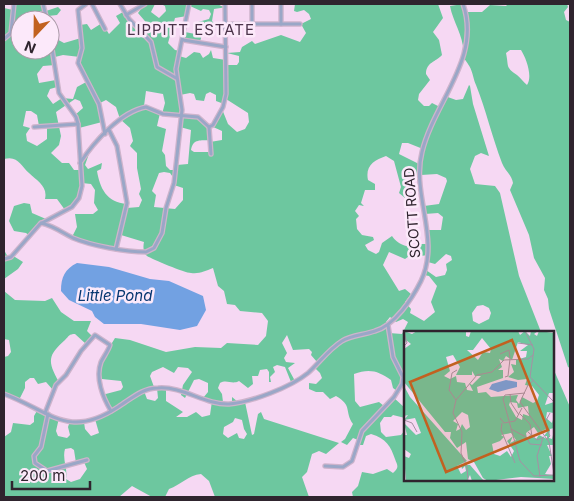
<svg xmlns="http://www.w3.org/2000/svg" width="574" height="501" viewBox="0 0 574 501" font-family="Inter,sans-serif">
	<style>
		.green { fill: #6dc79f; fill-rule: evenodd }
		.water { fill: #72a1e2 }
		.lines { fill: none; stroke-linecap: round; stroke-linejoin: round }
		.minor-casing { stroke: #ceb4cc; stroke-width: 5.5 }
		.minor { stroke: #9aa7c7; stroke-width: 3 }
		.labels { text-anchor: middle; stroke-width: 5; stroke-linejoin: round; paint-order: stroke }
		.street-label { font-size: 14px; fill: #2f242e; stroke: #fce9fa }
		.neighbourhood-label { font-size: 15px; letter-spacing: 1px; fill: #4b344a; stroke: #fce9fa }
		.water-label { font-size: 15px; font-style: italic; fill: #073771; stroke: #fce9fa }
		.inset-road { fill: none; stroke: #a690a4; stroke-width: 1 }
		.view { fill: #c26120; fill-opacity: 0.15; stroke: #c26120; stroke-width: 2.5 }
		.inset-edge { fill: none; stroke: #2f242e; stroke-width: 2.5 }
	</style>
	<rect width="100%" height="100%" fill="#f6d8f3"/>
	<g class="green">
		<path d="M 15,4 L 43,4 L 46,11 L 58,7 L 61,10 L 57,15 L 48,16 L 48,20 L 44,20 L 43,12 L 40,11 L 33,15 L 34,20 L 20,20 L 20,50 L 50,50 L 50,28 L 53,30 L 51,36 L 64,43 L 81,38 L 80,25 L 87,24 L 91,30 L 102,23 L 109,34 L 120,23 L 116,16 L 123,12 L 145,35 L 150,27 L 138,13 L 145,4 L 155,4 L 151,12 L 159,18 L 166,11 L 165,6 L 161,4 L 218,4 L 221,6 L 227,7 L 214,9 L 212,21 L 218,28 L 212,28 L 211,22 L 205,22 L 203,28 L 209,33 L 202,34 L 200,42 L 183,39 L 185,32 L 195,34 L 198,22 L 209,19 L 211,14 L 209,10 L 203,9 L 201,11 L 190,6 L 187,16 L 175,18 L 168,43 L 175,50 L 180,51 L 179,56 L 186,58 L 194,52 L 200,53 L 203,58 L 209,54 L 211,50 L 213,58 L 226,60 L 226,65 L 237,65 L 239,62 L 239,56 L 227,53 L 240,52 L 242,47 L 252,41 L 255,44 L 281,35 L 300,42 L 306,33 L 301,24 L 311,19 L 309,14 L 304,10 L 297,12 L 294,11 L 295,4 L 438,4 L 443,18 L 433,32 L 439,40 L 442,55 C 436,62 426,62 426,74 L 430,80 L 419,94 L 418,100 L 424,106 L 429,106 L 432,103 L 440,107 L 445,96 L 456,100 L 463,99 L 469,85 L 470,86 L 473,104 L 489,156 L 481,153 L 475,156 L 470,169 L 475,184 L 495,186 L 500,193 L 519,276 L 541,332 L 405,332 L 405,386 L 402,384 L 397,391 L 393,388 L 391,380 C 379,371 369,368 354,374 L 355,401 L 360,407 L 379,402 L 384,406 L 393,397 L 405,408 L 405,418 L 393,415 L 391,417 L 384,417 L 380,423 L 381,432 L 386,437 L 401,435 L 405,430 L 405,480 L 553,480 L 553,368 L 570,407 L 570,497 L 353,497 L 352,492 L 358,486 L 362,472 L 373,474 L 387,469 L 393,473 C 400,467 397,465 395,459 C 391,447 386,438 371,434 L 366,436 L 363,445 L 357,445 L 358,440 L 353,438 L 347,445 L 341,442 L 345,439 L 353,424 C 344,411 353,406 336,396 L 330,399 L 323,392 L 316,392 L 309,389 L 309,383 L 316,384 L 322,378 L 320,373 L 314,367 L 317,362 L 311,355 L 312,352 L 309,349 L 293,350 L 287,335 L 282,343 L 287,353 L 284,358 L 286,362 L 295,363 L 288,368 L 295,381 L 291,382 L 285,367 L 277,365 L 273,367 L 275,372 L 270,377 L 271,382 L 269,382 L 269,372 L 267,369 L 260,370 L 258,376 L 252,376 L 253,384 L 248,388 L 239,381 C 232,385 227,379 220,383 L 218,388 L 222,394 L 223,402 L 232,403 L 232,397 L 238,402 L 245,402 L 252,435 L 254,434 L 258,414 L 261,412 L 264,419 L 339,443 L 326,454 L 319,451 L 312,454 L 307,472 L 302,477 L 309,497 L 215,497 L 209,481 L 201,474 C 188,475 181,485 169,489 L 165,497 L 152,497 L 132,486 L 119,497 L 4,497 L 4,437 L 11,432 L 13,423 L 30,425 L 34,422 L 34,416 L 38,409 L 59,418 L 56,431 L 58,436 L 67,438 L 70,435 L 68,427 L 70,421 L 84,422 L 85,429 L 91,436 L 99,433 L 95,419 L 111,410 L 102,395 L 121,390 L 123,387 L 121,381 L 102,379 C 96,364 108,350 115,338 L 130,340 L 166,352 L 195,347 L 221,348 L 227,343 L 258,345 L 266,336 L 268,321 L 262,313 L 240,311 L 235,305 L 227,304 L 224,291 L 218,286 L 213,268 C 205,271 200,274 191,273 C 185,273 152,259 147,256 C 143,253 143,246 144,242 L 121,235 L 114,248 L 72,237 L 77,227 L 75,214 L 93,214 L 98,210 L 94,203 L 95,190 L 91,184 L 82,183 L 76,202 L 65,210 L 57,199 L 45,199 C 48,186 37,181 29,173 C 21,166 18,155 4,159 L 4,8 L 13,10 ZM 63,55 L 80,57 L 79,64 L 88,81 L 77,87 L 73,99 L 62,98 L 53,104 L 47,96 L 50,89 L 57,87 L 56,80 L 39,83 L 37,74 L 43,66 L 55,65 L 55,57 ZM 146,91 L 163,94 L 165,103 L 162,114 L 181,115 L 180,127 L 191,130 L 188,164 L 177,165 L 176,170 L 170,170 L 166,166 L 165,155 L 162,151 L 166,129 L 157,126 L 160,113 L 144,106 ZM 210,92 L 216,95 L 216,101 L 224,104 L 226,99 L 248,113 L 249,122 L 245,129 L 237,132 L 228,124 L 222,109 L 211,126 L 222,131 L 222,140 L 210,142 L 210,152 L 194,152 L 191,150 C 193,138 201,141 210,140 L 207,124 L 201,117 L 181,114 L 180,95 L 190,93 L 194,94 L 196,100 L 204,101 L 206,94 ZM 75,99 L 80,101 L 83,108 L 75,115 L 79,128 L 102,122 L 100,103 L 106,100 L 116,107 L 120,119 L 130,128 L 133,141 L 130,146 L 137,153 L 137,168 L 141,189 L 139,194 L 142,200 L 139,207 L 127,208 L 127,204 C 106,202 100,188 97,171 L 101,169 L 102,163 L 88,169 L 85,165 L 90,151 L 81,164 L 80,170 L 74,170 L 69,163 L 62,163 L 51,153 L 59,145 L 61,136 L 56,112 ZM 26,111 L 31,111 L 37,115 L 39,126 L 47,125 L 47,139 L 37,146 L 27,141 L 26,134 L 30,128 L 23,126 ZM 402,143 L 408,143 L 423,149 L 419,164 L 399,154 ZM 386,156 L 394,161 L 401,187 L 399,193 L 405,198 L 409,182 L 420,179 L 421,175 L 437,174 L 446,178 L 447,181 L 439,204 L 424,206 L 425,214 L 438,213 L 443,217 L 441,230 L 427,230 L 427,244 L 418,244 L 415,247 C 406,247 397,244 392,236 L 382,243 L 379,252 L 376,254 L 368,250 L 365,245 L 374,240 L 373,237 L 362,235 L 357,229 L 356,219 L 359,216 L 355,211 L 359,205 L 364,206 L 361,203 L 365,190 L 375,190 L 375,184 L 368,180 C 365,166 374,160 386,156 ZM 164,172 L 170,173 L 175,180 L 174,185 L 183,188 L 183,200 L 175,209 L 154,207 L 156,195 L 152,191 L 159,173 ZM 389,252 L 405,259 L 415,252 L 421,256 L 428,255 L 428,262 L 435,264 L 446,254 L 451,256 L 452,260 L 446,264 L 447,270 L 445,275 L 436,277 L 426,270 L 424,275 L 429,276 L 437,286 L 431,302 L 435,312 L 424,321 L 410,313 L 411,309 L 405,302 L 411,294 L 405,289 L 399,291 L 383,265 ZM 483,305 L 489,308 L 491,313 L 489,319 L 479,324 L 473,321 L 472,313 L 477,306 ZM 390,317 L 396,322 L 403,319 L 408,322 L 402,334 L 389,333 L 386,322 ZM 178,367 L 188,368 L 192,372 L 183,385 L 181,395 L 185,398 L 194,380 L 199,379 L 208,383 L 208,392 L 203,398 L 212,401 L 210,415 L 202,417 L 196,412 L 187,417 L 176,417 L 183,412 L 166,401 L 166,387 L 157,388 L 158,398 L 155,401 L 147,399 L 144,391 L 154,387 L 150,376 L 152,372 L 163,367 L 174,373 ZM 235,418 L 242,420 L 244,429 L 247,434 L 244,439 L 239,438 L 237,433 L 228,438 L 223,434 L 224,427 L 233,422 ZM 71,448 L 74,450 L 76,463 L 84,462 L 87,469 L 80,479 L 71,482 L 66,479 C 68,469 62,459 65,449 Z"/>
		<path d="M 463,4 L 466,12 L 482,12 L 490,5 L 506,6 L 508,4 L 567,4 L 568,7 L 564,12 L 566,20 L 570,22 L 570,368 L 568,367 L 549,309 L 548,299 L 544,290 L 545,278 L 534,258 L 529,235 L 510,190 L 513,183 C 512,175 505,171 502,163 C 492,137 486,110 476,85 C 471,72 474,71 463,57 C 466,39 453,23 450,6 ZM 510,50 L 521,50 C 526,58 533,76 527,85 C 523,82 521,78 517,75 C 505,67 509,67 506,53 Z"/>
		<polygon points="24,203 30,204 32,213 46,219 30,236 26,233 14,231 9,221 14,206"/>
		<polygon points="4,250 8,257 15,257 23,262 18,269 4,279"/>
		<path d="M 4,291 L 15,300 L 45,301 L 52,298 L 61,312 L 74,321 L 91,321 L 87,331 L 92,336 L 86,344 L 75,334 C 69,334 69,336 65,340 C 48,355 47,361 59,382 L 53,390 L 46,382 L 38,384 L 34,378 L 30,378 L 25,382 L 25,388 L 19,400 L 4,394 L 4,357 L 8,356 L 11,352 L 9,340 L 4,339 Z"/>
	</g>
	<path class="water" d="M 77,263 L 109,267 L 150,279 L 169,281 L 203,296 L 206,310 L 197,326 L 180,330 L 141,324 L 104,324 L 95,317 L 92,311 L 69,300 L 61,291 C 61,277 65,269 77,263 Z"/>
	<g class="lines">
		<defs>
			<g id="minor">
				<polyline points="43,4 47,20"/>
				<polyline points="86,4 78,10 82,48 78,63 99,104 105,134"/>
				<polyline points="92,4 105,29"/>
				<polyline points="120,4 129,19 151,42 157,67 176,78"/>
				<polyline points="126,15 145,4"/>
				<polyline points="225,24 300,24"/>
				<polyline points="252,24 252,4"/>
				<polyline points="281,24 281,4"/>
				<polyline points="4,39 11,33 14,4"/>
				<polyline points="183,40 226,47"/>
				<polyline points="34,127 78,124"/>
				<polyline points="209,127 213,125 223,107 226,94 225,4"/>
				<polyline points="109,130 117,146 127,203 116,249"/>
				<path d="M 80,163 C 94,142 120,112 146,107 L 163,114 L 198,117 L 209,127 L 211,154"/>
				<path d="M 41,223 C 54,226 61,232 73,238 C 92,246 126,252 146,252 L 154,248 L 162,233 L 166,208 L 174,183 L 182,110 L 176,69 L 189,4"/>
				<polyline points="4,259 11,257 40,224 72,207 79,198 82,186 78,124 76,117 59,93 50,36"/>
				<path d="M 4,394 C 50,411 68,440 118,407 C 131,399 142,388 158,388 C 183,386 205,405 229,404 C 252,402 291,387 308,373 C 319,363 329,349 342,341 C 351,335 364,335 375,331 C 394,326 412,299 421,281 C 441,239 411,194 422,152 C 434,102 482,58 463,4"/>
				<path d="M 45,413 L 56,385 L 66,375 L 81,351 L 95,335 L 110,345 C 108,351 104,356 101,362 C 95,378 103,398 111,411"/>
				<polyline points="48,414 41,447 34,456 35,463 47,471 87,460"/>
				<polyline points="325,466 343,467 352,461 362,431 394,397 402,384 403,377 393,357 388,325"/>
			</g>
		</defs>
		<use href="#minor" class="minor-casing"/>
		<use href="#minor" class="minor"/>
	</g>
	<g class="labels">
		<g class="street-label">
			<text transform="translate(412 213) rotate(-94)" y="5">SCOTT ROAD</text>
		</g>
		<g class="neighbourhood-label">
			<text x="191" y="35">LIPPITT ESTATE</text>
		</g>
		<g class="water-label">
			<text x="115" y="301">Little Pond</text>
		</g>
	</g>
	<g transform="translate(404 331)">
		<rect width="150" height="150" fill="#f6d8f3"/>
		<path d="M 0,0 L 8,3 L 13,0 L 62,0 L 62,5 L 65,6 L 67,0 L 114,0 L 116,4 L 121,0 L 126,5 L 127,0 L 134,0 L 130,3 L 133,5 L 135,0 L 150,2 L 150,62 L 145,62 L 141,74 L 150,71 L 150,82 L 143,81 L 142,87 L 148,92 L 150,85 L 150,97 L 146,98 L 145,107 L 148,108 L 150,100 L 150,114 L 143,114 L 148,125 L 145,125 L 147,133 L 141,143 L 149,144 L 150,140 L 150,148 L 117,146 L 84,150 L 79,147 L 70,131 L 64,128 L 62,111 L 53,117 L 46,107 L 47,101 L 41,101 L 0,51 L 0,18 L 7,13 L 2,9 L 0,15 ZM 78,7 L 87,18 L 86,22 L 79,21 L 74,29 L 63,19 L 69,19 ZM 114,11 L 124,14 L 116,20 L 123,20 L 122,26 L 112,29 L 112,34 L 107,33 L 110,41 L 104,46 L 114,49 L 123,48 L 121,54 L 128,55 L 135,64 L 133,70 L 129,72 L 118,66 L 115,73 L 112,69 L 114,64 L 87,66 L 82,61 L 74,62 L 73,56 L 99,47 L 99,39 L 94,39 L 98,36 L 95,28 L 99,30 L 102,25 L 108,29 ZM 49,24 L 56,36 L 52,44 L 68,44 L 68,40 L 71,45 L 77,45 L 68,54 L 65,52 L 69,60 L 63,59 L 61,52 L 53,51 L 52,45 L 46,48 L 40,45 L 46,40 L 42,26 ZM 106,71 L 113,72 L 114,77 L 124,75 L 125,85 L 119,83 L 118,89 L 112,86 L 105,74 ZM 58,81 L 64,84 L 66,96 L 62,99 L 58,93 L 56,98 L 52,100 L 54,93 L 49,90 ZM 130,96 L 134,102 L 142,98 L 143,101 L 140,105 L 143,105 L 143,108 L 135,104 L 132,108 L 126,104 L 123,108 L 122,102 ZM 107,102 L 112,109 L 106,112 L 109,105 L 103,110 L 110,120 L 107,126 L 103,120 L 96,125 L 90,123 L 88,113 L 96,110 L 100,106 L 97,104 ZM 0,55 L 6,66 L 63,130 L 53,135 L 57,143 L 62,140 L 61,135 L 58,138 L 57,134 L 66,134 L 80,150 L 68,150 L 66,144 L 63,150 L 2,150 L 0,125 L 5,127 L 7,123 L 0,118 L 0,104 L 3,104 L 0,92 L 12,104 L 17,102 L 11,87 L 0,89 L 4,84 L 0,85 Z" fill="#6dc79f" fill-rule="evenodd"/>
		<path d="M 102,49 L 113,51 L 113,56 L 94,61 L 85,58 L 88,53 Z" fill="#72a1e2"/>
		<path class="inset-road" d="M 121,0 L 130,18 L 126,46 L 150,71M 0,1 L 3,12 L 0,15M 114,12 L 129,14M 96,23 L 105,19 L 106,28M 101,46 L 104,45 L 106,28M 130,49 L 124,54 L 116,71 L 145,111 L 150,143M 121,62 L 101,64 L 99,68 L 116,130 L 130,145 L 150,144M 106,63 L 107,72 L 115,84M 52,69 L 45,59 L 48,42 L 53,39M 116,83 L 126,93 L 128,105M 96,87 L 100,92 L 111,90 L 118,77M 0,89 L 8,92 L 13,101M 98,92 L 97,99 L 111,132M 107,98 L 122,106 L 126,113 L 138,114M 124,101 L 133,109 L 140,106M 143,108 L 146,105 L 140,93 L 146,82M 136,146 L 133,125 L 139,107M 64,150 L 63,136 L 57,122 L 58,101 L 49,82 L 52,69 L 73,44 L 88,41 L 100,29 L 124,28 L 129,24M 98,150 L 149,150"/>
		<path class="view" d="M 108,9 L 144,99 L 42,141 L 6,51 Z"/>
		<rect width="150" height="150" class="inset-edge"/>
	</g>
	<rect width="574" height="501" fill="none" stroke="#2f242e" stroke-width="10"/>
	<g transform="translate(35 35) rotate(202)"><circle r="24" fill="#fce9fa" stroke="#aa9aa8"/>
	<path d="M0-4L9 19L0 12L-9 19Z" fill="#c26120"/>
	<text y="-8" font-size="14" font-weight="bold" text-anchor="middle" fill="#2f242e">N</text>
	</g>
	<path d="M12 481v8h78v-8" fill="none" stroke="#2f242e" stroke-width="2.5"/>
	<text x="20" y="481" font-size="15" fill="#2f242e" stroke="#fce9fa" stroke-width="4" paint-order="stroke">200 m</text>
</svg>
